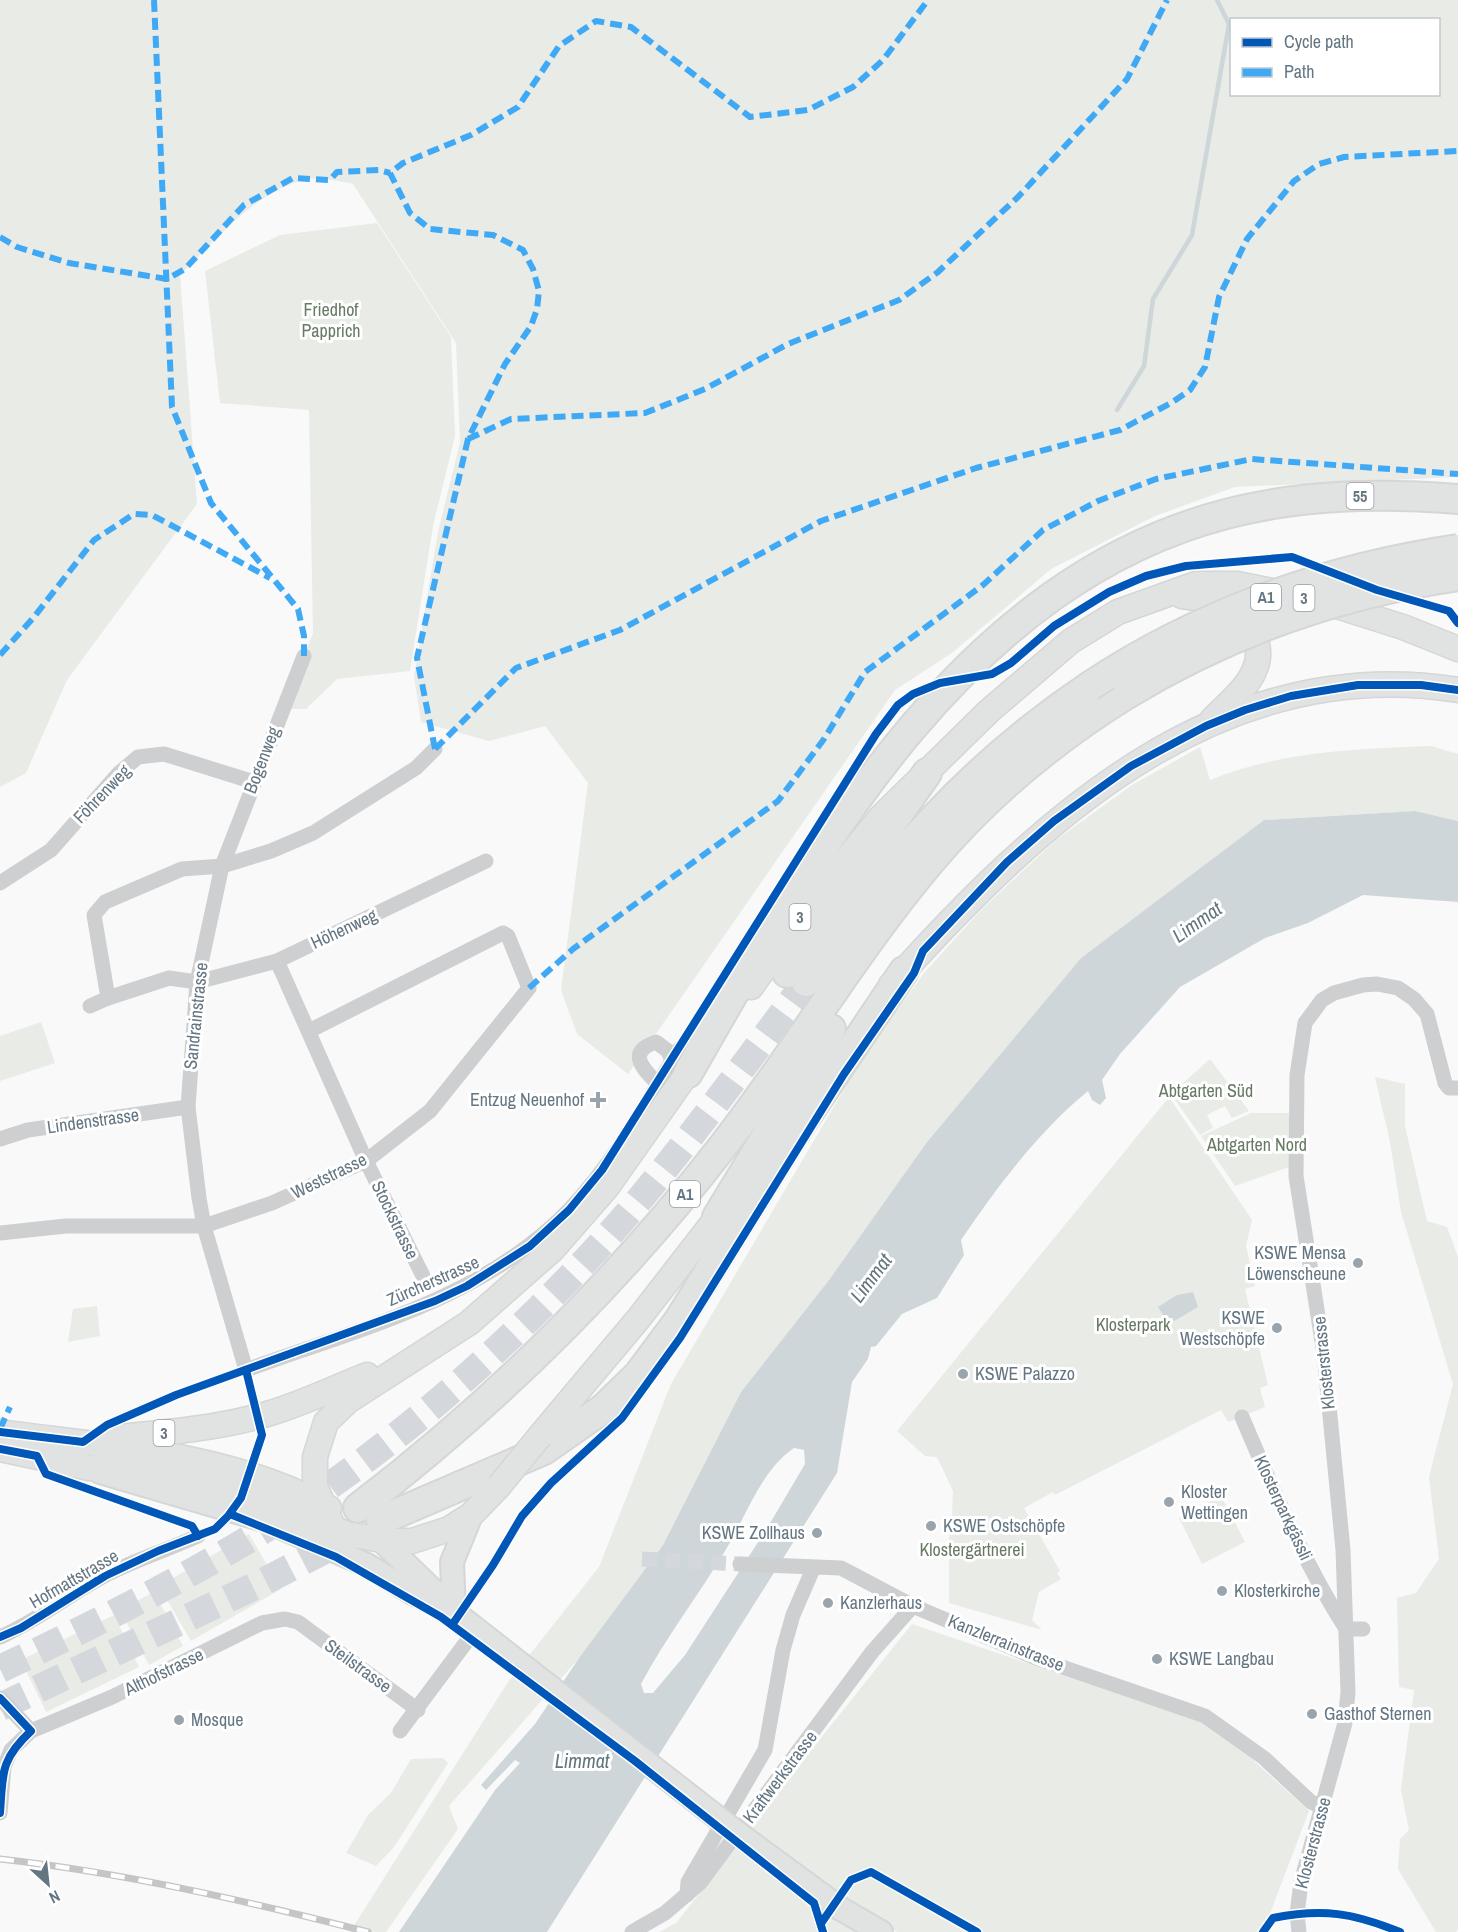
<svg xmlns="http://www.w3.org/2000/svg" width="1458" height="1932" viewBox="0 0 1458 1932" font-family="'Archivo Narrow',sans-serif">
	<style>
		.green { fill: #e8ebe6; fill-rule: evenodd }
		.water { fill: #ced6d9; fill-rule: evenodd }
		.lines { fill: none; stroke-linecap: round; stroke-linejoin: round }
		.stream { stroke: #ced6d9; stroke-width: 4.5 }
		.street-tunnel { stroke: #d4d8dc; stroke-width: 15; stroke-dasharray: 15 8; stroke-linecap: butt }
		.highway-tunnel { stroke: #d4d8dc; stroke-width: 28; stroke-dasharray: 28 14; stroke-linecap: butt }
		.secondary-casing { stroke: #d5d6d7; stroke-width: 26 }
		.primary-casing { stroke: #d5d6d7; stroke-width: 27 }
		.highway-casing { stroke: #d5d6d6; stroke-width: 32 }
		.street { stroke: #cecfd0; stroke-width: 15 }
		.secondary { stroke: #e1e2e2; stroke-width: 22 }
		.primary { stroke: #e1e2e2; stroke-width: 24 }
		.highway { stroke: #e1e2e2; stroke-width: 28 }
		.rail-casing { stroke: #c3c5c6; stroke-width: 7 }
		.rail { stroke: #fff; stroke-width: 4.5; stroke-dasharray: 14; stroke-linecap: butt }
		.secondary-bridge-casing { stroke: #d5d6d7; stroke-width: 26; stroke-linecap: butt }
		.primary-bridge-casing { stroke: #d5d6d7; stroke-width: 27; stroke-linecap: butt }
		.highway-bridge-casing { stroke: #d5d6d6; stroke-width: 32; stroke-linecap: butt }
		.secondary-bridge { stroke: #e1e2e2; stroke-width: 22 }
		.primary-bridge { stroke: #e1e2e2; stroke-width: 24 }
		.highway-bridge { stroke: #e1e2e2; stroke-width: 28 }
		.quiet { stroke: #3fa9f5; stroke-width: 6; stroke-dasharray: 12 6; stroke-linecap: butt }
		.cycleway-casing { stroke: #fff; stroke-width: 11 }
		.cycleway { stroke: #0057b8; stroke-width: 8 }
		.poi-dot { fill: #99a4ac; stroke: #fff; stroke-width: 2 }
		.labels { text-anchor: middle; stroke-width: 6; stroke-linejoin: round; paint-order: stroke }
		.shield { fill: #fff; stroke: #939fa8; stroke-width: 1.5 }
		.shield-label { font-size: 16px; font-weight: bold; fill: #657683 }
		.park-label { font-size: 18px; fill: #687a64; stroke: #fff }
		.street-label { font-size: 18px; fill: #657683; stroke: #fff }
		.poi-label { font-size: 18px; fill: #657683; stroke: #fff; text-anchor: start }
		.water-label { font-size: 20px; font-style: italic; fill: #60757c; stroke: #fff }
	</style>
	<rect width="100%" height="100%" fill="#f9f9f9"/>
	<g class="green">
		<path d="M 0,0 L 1458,0 L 1458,477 L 1235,487 L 1155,516 L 1051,569 L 952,653 L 895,690 L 628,1074 L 577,1034 L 561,990 L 588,783 L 545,726 L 489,741 L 421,722 L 414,676 L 438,532 L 460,442 L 456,343 L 353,184 C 338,181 318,176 303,180 C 251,195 217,239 180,275 L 197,504 L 67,680 L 26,773 L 0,787 ZM 1232,20 L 1438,20 L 1438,94 L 1232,94 Z"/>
		<polygon points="377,223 451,337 455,436 433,526 410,671 337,679 306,709 285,709 313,633 309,410 220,403 205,271 280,235"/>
		<path d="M 1431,746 L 1458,754 L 1458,821 L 1415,811 L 1264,820 L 1081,958 L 927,1142 L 829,1280 L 741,1392 L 663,1545 L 579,1658 L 449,1806 L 458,1829 L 386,1932 L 350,1932 L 508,1682 L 599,1567 L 671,1384 L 866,1052 L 925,972 L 981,910 L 1056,840 L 1132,785 L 1200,747 L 1210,780 C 1282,751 1354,749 1431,746 Z"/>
		<polygon points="41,1022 55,1063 0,1081 0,1036"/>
		<polygon points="1210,1059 1249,1111 1232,1118 1225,1106 1207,1115 1213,1128 1200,1135 1171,1094"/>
		<polygon points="1375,1077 1405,1084 1405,1126 1427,1221 1447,1227 1458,1257 1458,1929 1456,1932 1436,1932 1398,1869 1400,1839 1409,1830 1401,1790 1414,1690 1399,1687 1397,1598 1416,1593 1439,1559 1429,1477 1453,1384 1401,1212 1390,1142"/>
		<polygon points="1169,1097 1252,1220 1246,1246 1255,1286 1245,1289 1268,1385 1260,1388 1265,1407 1228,1422 1221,1410 1055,1495 1053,1492 1024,1508 1060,1571 1057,1573 1061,1579 1039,1592 1032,1620 1042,1630 949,1603 949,1522 952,1519 953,1491 937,1457 925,1456 897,1431"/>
		<polygon points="1251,1113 1289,1113 1289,1167 1235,1186 1201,1136"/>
		<polygon points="97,1306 100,1336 68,1342 73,1309"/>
		<polygon points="1221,1496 1245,1542 1202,1564 1179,1518"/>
		<polygon points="249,1534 281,1589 191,1641 159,1586"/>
		<polygon points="154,1592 183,1646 149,1665 120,1610"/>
		<polygon points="114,1615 139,1667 46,1712 21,1660"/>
		<polygon points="912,1624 1218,1728 1309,1811 1263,1932 897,1932 829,1897 748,1829"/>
		<polygon points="443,1758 448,1763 394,1847 376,1866 346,1853 368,1815 391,1793 411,1759"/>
		<polygon points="738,1845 820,1909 859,1932 659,1932 676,1923"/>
	</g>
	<g class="water">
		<path d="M 1415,811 L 1458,821 L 1458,902 L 1363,895 L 1308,923 L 1265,938 L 1180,987 L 1120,1054 L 1102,1080 L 1106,1098 L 1100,1105 L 1092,1100 L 1088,1091 C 1037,1133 998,1186 961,1240 L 964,1255 L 937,1298 L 902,1314 L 876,1346 L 871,1347 L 868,1359 L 852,1382 L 837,1473 L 547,1932 L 399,1932 L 495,1790 L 520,1763 L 515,1760 L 486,1790 L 481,1785 L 535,1724 L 579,1658 L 663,1545 L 741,1392 L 829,1280 L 927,1142 L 1081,958 L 1264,820 ZM 794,1448 L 804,1450 L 805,1464 L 766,1530 L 685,1655 L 653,1693 L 644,1693 L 641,1684 C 666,1637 698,1596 725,1551 C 746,1517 761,1470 794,1448 Z"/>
		<polygon points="1193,1292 1198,1307 1169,1324 1158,1307 1177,1295"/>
	</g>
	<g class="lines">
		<polyline class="stream" points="1117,410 1144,366 1153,299 1192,235 1229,24 1217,0"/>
		<polyline class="street-tunnel" points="642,1559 740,1564"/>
		<g class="highway-tunnel">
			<path d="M 0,1669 C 83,1630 165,1589 244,1542 C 370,1466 489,1365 589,1257 C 668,1172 736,1075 806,982"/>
			<polyline points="0,1707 259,1584 350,1537"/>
		</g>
		<defs>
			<g id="secondary">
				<polyline points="100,1472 264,1520 367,1565 414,1594 454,1612"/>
				<polyline points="382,1541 447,1604"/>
				<polyline points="454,1612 452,1562 471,1515"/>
				<polyline points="841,1909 881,1932"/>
			</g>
			<g id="primary">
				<path d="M 1182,596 C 1212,600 1247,605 1256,640 C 1259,650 1259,661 1254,671 C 1246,690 1226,705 1212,720"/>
				<polyline points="1324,602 1403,627 1458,649"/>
				<path d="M 891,985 C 1038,821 1219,651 1458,690"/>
				<polyline points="751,987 815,898 880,818 989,711 1071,641 1118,612 1196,584 1237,584 1287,594"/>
				<path d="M 0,1432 C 109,1447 230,1453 329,1508"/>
				<polyline points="540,1436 639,1318 729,1202"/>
				<path d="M 111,1438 C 164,1432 216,1429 267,1414 C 302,1404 334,1388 367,1375"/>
				<polyline points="0,1449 89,1468 133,1470 195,1480 252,1495 347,1534 388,1541 412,1541 449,1529 471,1515 499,1486"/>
				<polyline points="334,1529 315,1486 315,1457 326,1422 348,1401 469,1323 552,1250 607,1187 698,1058"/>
			</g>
			<g id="highway">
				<polyline points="787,973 927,773"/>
				<path d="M 806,982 C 888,861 968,768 1090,686"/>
				<path d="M 688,1073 C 814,852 961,583 1226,514 C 1302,494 1380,493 1458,499"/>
				<polyline points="717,1217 831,1029"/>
				<path d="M 358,1508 C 496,1402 617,1283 723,1146 C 795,1054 854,952 930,862 C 986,795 1053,740 1127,694"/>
				<polyline points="381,1520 544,1450 604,1408 638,1375 679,1320 793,1136 904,971"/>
			</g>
		</defs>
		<use href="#secondary" class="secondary-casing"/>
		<use href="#primary" class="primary-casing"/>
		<use href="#highway" class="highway-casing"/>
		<g class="street">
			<path d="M 304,656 L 222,866 L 197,982 L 188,1107 L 199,1198 L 204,1226 L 246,1370 C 358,1329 483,1299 569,1210 C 614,1163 646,1104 679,1049"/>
			<polyline points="435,749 416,768 313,833 271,851 222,866 182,869 105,902 94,915 108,998 169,978 197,982 277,961 486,861"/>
			<polyline points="0,883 51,850 119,773 138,757 164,754 254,782"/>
			<polyline points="277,961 366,1161 423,1276"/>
			<polyline points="90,1006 108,998"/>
			<path d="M 658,1084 C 643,1069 626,1052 656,1042 L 668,1051 L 672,1061"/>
			<polyline points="0,1139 28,1130 188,1107"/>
			<polyline points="0,1233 66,1226 204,1226 272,1203 366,1161 430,1111 529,988 508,936 503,933 309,1031"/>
			<path d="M 1242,1417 C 1273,1489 1303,1562 1346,1629 L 1363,1629"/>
			<polyline points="740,1564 841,1568 913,1606 1036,1658 1205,1716 1264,1758 1311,1802 1323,1807"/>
			<path d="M 0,1637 C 37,1621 68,1595 104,1576 C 135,1560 167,1550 198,1536"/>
			<polyline points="0,1698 31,1731"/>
			<polyline points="400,1731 479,1625"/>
			<polyline points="0,1813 4,1767 11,1750 31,1731 112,1697 262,1623 285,1619 298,1622 418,1710"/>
			<polyline points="687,1895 688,1882 765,1750 783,1650 793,1615 813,1569"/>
			<polyline points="632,1932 665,1913 700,1883 872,1652 913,1606"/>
			<polyline points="1299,1932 1297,1914 1301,1882 1345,1723 1348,1692 1343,1550 1324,1354 1296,1176 1297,1075 1305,1023 1322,1000 1334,993 1363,985 1377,984 1398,988 1414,999 1427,1014 1445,1083 1449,1088 1458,1088"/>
		</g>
		<use href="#secondary" class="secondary"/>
		<use href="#primary" class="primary"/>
		<use href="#highway" class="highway"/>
		<defs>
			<path id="rail" d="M 0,1859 C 125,1873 247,1901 368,1932"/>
		</defs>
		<use href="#rail" class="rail-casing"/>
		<use href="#rail" class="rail"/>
		<defs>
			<polyline id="secondary-bridge" points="454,1612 732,1829 841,1909"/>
			<polyline id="primary-bridge" points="499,1486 540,1436"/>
			<g id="highway-bridge">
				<path d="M 1090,686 C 1200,613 1328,568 1458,549"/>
				<path d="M 1127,694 C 1228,633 1341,593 1458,576"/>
			</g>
		</defs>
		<use href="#secondary-bridge" class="secondary-bridge-casing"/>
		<use href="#primary-bridge" class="primary-bridge-casing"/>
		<use href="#highway-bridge" class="highway-bridge-casing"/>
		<use href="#secondary-bridge" class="secondary-bridge"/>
		<use href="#primary-bridge" class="primary-bridge"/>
		<use href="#highway-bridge" class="highway-bridge"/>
		<g class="quiet">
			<polyline points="154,0 172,407 211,503 298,609 304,636 304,656"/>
			<polyline points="0,237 17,247 69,263 167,279 185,269 244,205 293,178 330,180 337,172 379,170 390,173"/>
			<polyline points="468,439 511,419 645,413 705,389 788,344 899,300 938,272 1018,197 1127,79 1167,0"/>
			<polyline points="0,655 34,617 94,540 134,514 152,515 270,578"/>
			<polyline points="435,749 417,658 468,439 505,364 531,326 537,309 539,291 533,269 523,250 493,235 430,229 410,213 390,173 403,163 471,135 518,107 559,46 596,21 631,27 750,117 808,110 853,87 883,60 928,0"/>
			<polyline points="435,749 516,668 620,630 821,521 976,468 1120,430 1171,403 1190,390 1205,367 1219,297 1247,239 1294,181 1319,164 1344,157 1458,151"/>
			<polyline points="529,988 573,949 778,801 824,739 865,672 983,585 1043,530 1098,501 1156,479 1252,459 1458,474"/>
			<polyline points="0,1429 10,1407"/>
		</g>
		<defs>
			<g id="cycleway">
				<polyline points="0,1432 83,1442 107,1425 176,1395 435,1301 467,1286 530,1246 569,1210 602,1170 876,734 898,705 913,694 940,683 992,674 1011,663 1054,626 1109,592 1146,576 1186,566 1292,557 1377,590 1449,611 1458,623"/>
				<polyline points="0,1449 37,1456 46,1474 192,1526 198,1536"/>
				<polyline points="230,1514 336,1557 441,1617 635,1761 814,1903 823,1932"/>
				<polyline points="452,1625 493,1565 522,1516 551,1483 622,1418 680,1338 844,1074 914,973 923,951 1007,862 1054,821 1131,766 1206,726 1245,710 1291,696 1358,685 1421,685 1458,690"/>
				<polyline points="0,1637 21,1628 105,1576 158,1551 215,1529 228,1516 241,1498 262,1435 246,1370"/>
				<path d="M 0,1698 L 31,1731 C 0,1760 3,1773 0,1813"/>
				<polyline points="822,1922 851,1880 871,1872 977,1932"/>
				<path d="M 1263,1932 L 1273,1918 C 1323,1908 1353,1913 1400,1932"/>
			</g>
		</defs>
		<use href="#cycleway" class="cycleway-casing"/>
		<use href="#cycleway" class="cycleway"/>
	</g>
	<g class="poi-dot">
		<path d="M595 1091h6v6h6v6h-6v6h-6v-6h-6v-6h6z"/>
		<circle cx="1358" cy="1263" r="6"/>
		<circle cx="1277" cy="1328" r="6"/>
		<circle cx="963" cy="1374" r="6"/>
		<circle cx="1169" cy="1502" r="6"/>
		<circle cx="931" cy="1526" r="6"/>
		<circle cx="817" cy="1533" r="6"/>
		<circle cx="1222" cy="1591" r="6"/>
		<circle cx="828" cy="1603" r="6"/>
		<circle cx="1157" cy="1659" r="6"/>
		<circle cx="1312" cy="1714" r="6"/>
		<circle cx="179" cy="1720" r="6"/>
	</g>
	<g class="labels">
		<g class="shield">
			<rect x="1346.5" y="483" width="27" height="26" rx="4.5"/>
			<rect x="1251" y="584" width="30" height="26" rx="4.5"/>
			<rect x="1293.5" y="585" width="21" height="26" rx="4.5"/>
			<rect x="789.5" y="904" width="21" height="26" rx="4.5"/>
			<rect x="670" y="1181" width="30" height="26" rx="4.5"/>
			<rect x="153.5" y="1420" width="21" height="26" rx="4.5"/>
		</g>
		<g class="shield-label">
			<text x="1360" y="502">55</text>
			<text x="1266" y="603">A1</text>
			<text x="1304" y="604">3</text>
			<text x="800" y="923">3</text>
			<text x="685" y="1200">A1</text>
			<text x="164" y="1439">3</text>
		</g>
		<g class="park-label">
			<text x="331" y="316">Friedhof<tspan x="331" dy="21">Papprich</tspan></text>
			<text x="1206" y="1097">Abtgarten Süd</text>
			<text x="1257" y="1151">Abtgarten Nord</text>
			<text x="1133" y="1331">Klosterpark</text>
			<text x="972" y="1556">Klostergärtnerei</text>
		</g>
		<g class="street-label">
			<text transform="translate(262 760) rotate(-69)" y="6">Bogenweg</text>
			<text transform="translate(102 794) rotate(-46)" y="6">Föhrenweg</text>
			<text transform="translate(344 929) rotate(-25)" y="6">Höhenweg</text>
			<text transform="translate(196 1016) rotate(-84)" y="6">Sandrainstrasse</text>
			<text transform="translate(93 1121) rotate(-8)" y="6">Lindenstrasse</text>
			<text transform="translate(329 1176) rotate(-26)" y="6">Weststrasse</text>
			<text transform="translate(395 1220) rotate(64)" y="6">Stockstrasse</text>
			<text transform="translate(433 1281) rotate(-24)" y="6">Zürcherstrasse</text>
			<text transform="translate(1324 1363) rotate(-96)" y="6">Klosterstrasse</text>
			<text transform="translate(1283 1508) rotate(65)" y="6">Klosterparkgässli</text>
			<text transform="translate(74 1579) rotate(-30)" y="6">Hofmattstrasse</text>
			<text transform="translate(1006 1643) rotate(22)" y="6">Kanzlerrainstrasse</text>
			<text transform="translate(358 1666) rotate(36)" y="6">Steilstrasse</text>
			<text transform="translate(164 1672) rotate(-26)" y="6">Althofstrasse</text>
			<text transform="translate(780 1777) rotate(-53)" y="6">Kraftwerkstrasse</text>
			<text transform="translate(1313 1843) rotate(-75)" y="6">Klosterstrasse</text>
		</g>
		<g class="poi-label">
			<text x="584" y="1106" text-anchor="end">Entzug Neuenhof</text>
			<text x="1346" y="1259" text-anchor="end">KSWE Mensa<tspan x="1346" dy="21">Löwenscheune</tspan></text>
			<text x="1265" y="1324" text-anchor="end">KSWE<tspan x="1265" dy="21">Westschöpfe</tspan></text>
			<text x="975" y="1380">KSWE Palazzo</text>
			<text x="1181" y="1498">Kloster<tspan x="1181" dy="21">Wettingen</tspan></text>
			<text x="943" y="1532">KSWE Ostschöpfe</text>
			<text x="805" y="1539" text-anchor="end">KSWE Zollhaus</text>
			<text x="1234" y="1597">Klosterkirche</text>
			<text x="840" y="1609">Kanzlerhaus</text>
			<text x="1169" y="1665">KSWE Langbau</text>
			<text x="1324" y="1720">Gasthof Sternen</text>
			<text x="191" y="1726">Mosque</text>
		</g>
		<g class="water-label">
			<text transform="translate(1197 922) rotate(-35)" y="7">Limmat</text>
			<text transform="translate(871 1278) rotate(-53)" y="7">Limmat</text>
			<text x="582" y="1768">Limmat</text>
		</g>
	</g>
	<rect x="1230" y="18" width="210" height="78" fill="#ffffff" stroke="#c1c8cd" stroke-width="1.5"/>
	<rect x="1242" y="38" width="30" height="9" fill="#0057b8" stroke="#c1c8cd" stroke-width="1.5"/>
	<text x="1284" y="48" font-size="18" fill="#657683">Cycle path</text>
	<rect x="1242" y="68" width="30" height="9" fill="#3fa9f5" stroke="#c1c8cd" stroke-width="1.5"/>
	<text x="1284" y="78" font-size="18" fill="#657683">Path</text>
	<g transform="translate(48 1884) rotate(153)" stroke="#ffffff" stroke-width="4.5" paint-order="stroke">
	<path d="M0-4.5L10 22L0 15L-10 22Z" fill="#657683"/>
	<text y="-9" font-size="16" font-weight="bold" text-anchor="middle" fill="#657683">N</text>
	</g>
</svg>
